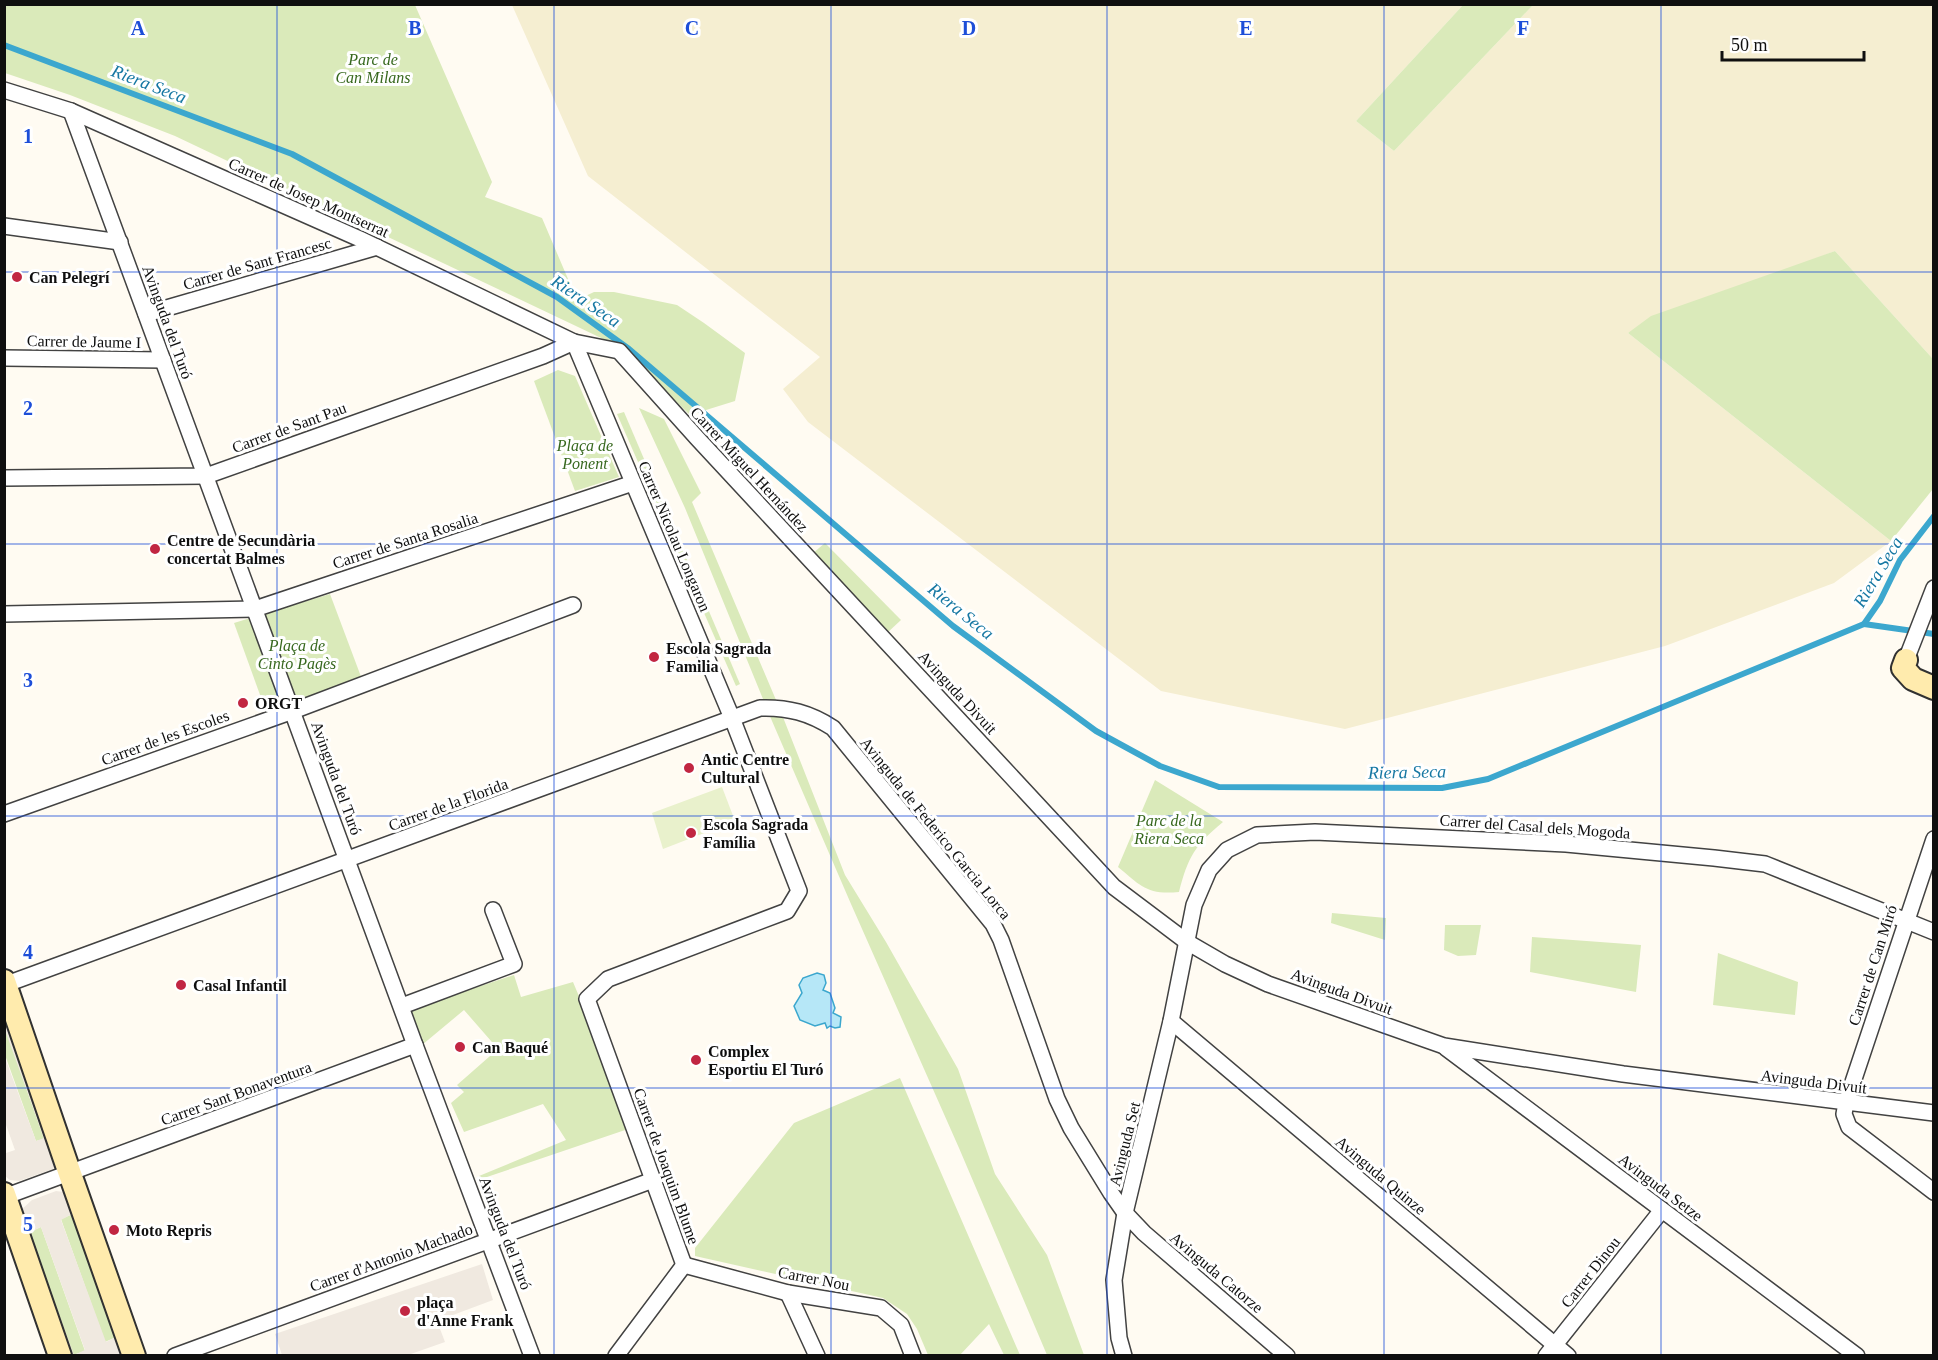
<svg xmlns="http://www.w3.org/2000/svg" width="1938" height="1360" viewBox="0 0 1938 1360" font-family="'Times New Roman',serif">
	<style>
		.farmland { fill: #f5eed1 }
		.green { fill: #daeaba }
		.pitch { fill: #e9f1cc }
		.plaza { fill: #f0e9e0; fill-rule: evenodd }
		.water { fill: #b6e7f7; stroke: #3ca7ce; stroke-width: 1.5 }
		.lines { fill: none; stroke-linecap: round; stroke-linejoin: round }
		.stream { stroke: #3ca7ce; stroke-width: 6 }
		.minor-casing { stroke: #424242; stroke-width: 18 }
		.secondary-casing { stroke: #313131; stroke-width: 26 }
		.minor { stroke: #fff; stroke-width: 15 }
		.secondary { stroke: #ffebad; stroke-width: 22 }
		.grid { fill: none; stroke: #1d4ed8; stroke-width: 1.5; stroke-opacity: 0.55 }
		.poi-dot { fill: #c12642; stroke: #fff; stroke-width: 2 }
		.labels { text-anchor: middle; stroke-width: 6; stroke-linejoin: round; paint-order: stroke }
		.park-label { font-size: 16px; font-style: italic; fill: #37681e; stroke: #fff }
		.street-label { font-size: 16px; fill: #0f0f0f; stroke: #fff }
		.poi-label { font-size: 16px; font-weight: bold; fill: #0f0f0f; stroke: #fff; text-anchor: start }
		.water-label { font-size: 18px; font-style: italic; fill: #1778a3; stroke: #fff }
		.grid-label { font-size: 20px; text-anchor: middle; font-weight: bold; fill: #1d4ed8; stroke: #fff; stroke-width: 6; stroke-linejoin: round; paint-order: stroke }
	</style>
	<rect width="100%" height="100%" fill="#fffbf2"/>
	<polygon class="farmland" points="512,5 1463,5 1356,121 1394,151 1533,5 1933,5 1933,359 1835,251 1628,333 1891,541 1834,583 1665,646 1345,729 1161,691 808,422 783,389 820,357 588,176"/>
	<g class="green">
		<polygon points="5,5 415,5 492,182 485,197 542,218 577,300 594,292 614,292 677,305 704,323 745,353 735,401 690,415 618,346 175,136 70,95 5,73"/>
		<polygon points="1463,5 1533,5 1394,151 1356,121"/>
		<polygon points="1835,251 1933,359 1933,489 1891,541 1628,333 1651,316"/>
		<polygon points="558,370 575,376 619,477 575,491 534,381"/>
		<polygon points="639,408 664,419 701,493 692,502 779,707 845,875 886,942 958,1069 995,1174 1047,1255 1084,1355 1047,1355 959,1148 851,904 772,721 685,508"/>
		<polygon points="624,412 740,684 736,686 617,414"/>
		<polygon points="825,543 901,620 887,633 812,554"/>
		<polygon points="330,594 363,682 268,717 234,623"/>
		<path d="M 1155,780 L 1223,822 C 1195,845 1188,857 1179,892 C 1147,895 1141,886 1118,867 Z"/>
		<polygon points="1332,913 1386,918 1385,940 1331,923"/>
		<polygon points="1445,925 1481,925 1476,955 1458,956 1444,950"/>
		<polygon points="1532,937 1641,945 1636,992 1530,972"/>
		<polygon points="1718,953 1798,982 1795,1015 1713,1005"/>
		<polygon points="514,975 521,997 573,982 634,1127 481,1179 479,1176 566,1140 543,1104 464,1132 451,1103 464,1092 457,1085 498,1049 464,1010 422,1045 411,1009"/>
		<polygon points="4,1030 6,1030 44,1139 36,1141 5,1055"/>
		<polygon points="900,1078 1020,1355 1004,1355 989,1324 960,1355 928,1355 917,1329 907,1314 883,1298 695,1256 695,1248 794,1123"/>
		<polygon points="73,1214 116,1337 105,1342 61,1219"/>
		<polygon points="41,1227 85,1351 73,1355 29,1232"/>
	</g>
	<polygon class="pitch" points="722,787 735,821 663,849 652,813"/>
	<g class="plaza">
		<polygon points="5,1006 58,1164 53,1169 19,1181 10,1180 5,1176 5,1149 6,1153 15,1150 5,1122 4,1055 36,1141 44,1138 5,1030"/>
		<path d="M 56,1191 L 64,1192 L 126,1355 L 67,1355 L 20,1211 L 32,1200 ZM 72,1214 L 116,1337 L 106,1342 L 61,1220 ZM 41,1227 L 85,1350 L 74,1355 L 29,1233 Z"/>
		<polygon points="482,1264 493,1300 437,1321 445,1342 408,1355 282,1355 275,1334"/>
	</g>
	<polygon class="water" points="817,973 824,975 826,983 823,990 830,993 835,1008 833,1013 841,1017 840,1027 835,1028 830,1026 827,1028 825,1023 815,1026 800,1020 794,1006 802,993 799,985 803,978"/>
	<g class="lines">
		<g class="stream">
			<polyline points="4,45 292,154 557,297 629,349 953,626 1096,731 1160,766 1219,787 1442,788 1488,779 1864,624 1880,601 1900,560 1934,516"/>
			<polyline points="1864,624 1934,634"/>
		</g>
		<defs>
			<g id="minor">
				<polyline points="4,90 71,111 360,239 574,342 619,351 697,438 1114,887 1187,942 1225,964 1268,984 1444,1046 1623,1074 1934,1113"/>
				<polyline points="71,111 415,1045 532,1356"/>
				<polyline points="4,226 120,242"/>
				<polyline points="146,314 377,247"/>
				<polyline points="4,358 163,360"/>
				<polyline points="4,478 206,476 543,356 574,342 732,718 799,891 787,911 608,979 587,999 684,1265"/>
				<polyline points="4,614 255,609 633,483"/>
				<polyline points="1906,660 1934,588"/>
				<polyline points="4,814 293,711 573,605"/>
				<polyline points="1934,839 1846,1103 1844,1114 1849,1127 1934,1192"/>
				<path d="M 4,985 L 760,708 C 788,707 810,713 833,728 L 993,924 L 1001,940 L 1057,1099 L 1071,1128 L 1111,1193 L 1125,1213 L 1144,1233 L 1287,1356"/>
				<polyline points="402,1006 514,964 493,910"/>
				<polyline points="1171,1021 1568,1356"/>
				<polyline points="1446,1048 1857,1356"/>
				<polyline points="4,1197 415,1045"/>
				<polyline points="684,1265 788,1293 881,1308 901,1325 913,1356"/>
				<polyline points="788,1293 817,1356"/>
				<polyline points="175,1356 653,1180"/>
				<polyline points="616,1356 684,1265"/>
				<polyline points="1124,1356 1119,1338 1114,1280 1125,1213 1171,1021 1194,905 1209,870 1227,850 1257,835 1315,832 1566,844 1714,858 1765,864 1934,932"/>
				<polyline points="1546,1356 1662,1210"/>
			</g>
			<g id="secondary">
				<polyline points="1906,660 1903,668 1913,679 1934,688"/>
				<polyline points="4,981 70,1174 134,1356"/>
				<polyline points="4,1194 60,1356"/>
			</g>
		</defs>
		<use href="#minor" class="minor-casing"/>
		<use href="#secondary" class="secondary-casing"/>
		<use href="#minor" class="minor"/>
		<use href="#secondary" class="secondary"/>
	</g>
	<path class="grid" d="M 277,4 L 277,1356M 554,4 L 554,1356M 831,4 L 831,1356M 1107,4 L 1107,1356M 1384,4 L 1384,1356M 1661,4 L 1661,1356M 4,272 L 1934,272M 4,544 L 1934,544M 4,816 L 1934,816M 4,1088 L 1934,1088"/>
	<g class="poi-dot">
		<circle cx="17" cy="277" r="6"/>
		<circle cx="155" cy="549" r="6"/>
		<circle cx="654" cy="657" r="6"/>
		<circle cx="243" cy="703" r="6"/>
		<circle cx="689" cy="768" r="6"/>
		<circle cx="691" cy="833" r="6"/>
		<circle cx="181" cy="985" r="6"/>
		<circle cx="460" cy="1047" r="6"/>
		<circle cx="696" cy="1060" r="6"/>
		<circle cx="114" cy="1230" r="6"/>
		<circle cx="405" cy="1311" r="6"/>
	</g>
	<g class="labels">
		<g class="park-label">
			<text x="373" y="65">Parc de<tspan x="373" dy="18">Can Milans</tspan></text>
			<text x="585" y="451">Plaça de<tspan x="585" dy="18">Ponent</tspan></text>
			<text x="297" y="651">Plaça de<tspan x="297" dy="18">Cinto Pagès</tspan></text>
			<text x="1169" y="826">Parc de la<tspan x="1169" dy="18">Riera Seca</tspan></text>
		</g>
		<g class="street-label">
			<text transform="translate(309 197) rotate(24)" y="6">Carrer de Josep Montserrat</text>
			<text transform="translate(257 263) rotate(-16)" y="6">Carrer de Sant Francesc</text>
			<text transform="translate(168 322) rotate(70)" y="6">Avinguda del Turó</text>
			<text transform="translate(84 341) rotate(1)" y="6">Carrer de Jaume I</text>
			<text transform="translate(289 427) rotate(-20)" y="6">Carrer de Sant Pau</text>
			<text transform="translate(750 469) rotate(47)" y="6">Carrer Miguel Hernández</text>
			<text transform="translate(675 536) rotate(67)" y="6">Carrer Nicolau Longaron</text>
			<text transform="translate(405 540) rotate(-18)" y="6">Carrer de Santa Rosalia</text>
			<text transform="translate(958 692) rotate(47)" y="6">Avinguda Divuit</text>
			<text transform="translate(165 737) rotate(-20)" y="6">Carrer de les Escoles</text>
			<text transform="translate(337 778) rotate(70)" y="6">Avinguda del Turó</text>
			<text transform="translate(448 804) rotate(-20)" y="6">Carrer de la Florida</text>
			<text transform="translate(1535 826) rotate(4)" y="6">Carrer del Casal dels Mogoda</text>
			<text transform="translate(936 828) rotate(51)" y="6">Avinguda de Federico Garcia Lorca</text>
			<text transform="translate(1872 965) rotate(-72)" y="6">Carrer de Can Miró</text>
			<text transform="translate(1342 991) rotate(20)" y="6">Avinguda Divuit</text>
			<text transform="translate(1814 1081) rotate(7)" y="6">Avinguda Divuit</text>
			<text transform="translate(236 1093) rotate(-20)" y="6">Carrer Sant Bonaventura</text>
			<text transform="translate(1124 1144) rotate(-76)" y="6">Avinguda Set</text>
			<text transform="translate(667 1166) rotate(70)" y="6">Carrer de Joaquim Blume</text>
			<text transform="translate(1381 1175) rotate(40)" y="6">Avinguda Quinze</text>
			<text transform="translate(1661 1187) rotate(37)" y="6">Avinguda Setze</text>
			<text transform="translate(506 1233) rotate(69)" y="6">Avinguda del Turó</text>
			<text transform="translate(391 1257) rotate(-20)" y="6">Carrer d'Antonio Machado</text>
			<text transform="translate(1217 1272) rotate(40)" y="6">Avinguda Catorze</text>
			<text transform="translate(1590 1272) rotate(-52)" y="6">Carrer Dinou</text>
			<text transform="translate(814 1278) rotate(11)" y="6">Carrer Nou</text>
		</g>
		<g class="poi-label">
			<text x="29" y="283">Can Pelegrí</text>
			<text x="167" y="546">Centre de Secundària<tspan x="167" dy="18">concertat Balmes</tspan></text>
			<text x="666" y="654">Escola Sagrada<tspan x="666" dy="18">Familia</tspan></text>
			<text x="255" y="709">ORGT</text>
			<text x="701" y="765">Antic Centre<tspan x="701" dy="18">Cultural</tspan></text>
			<text x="703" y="830">Escola Sagrada<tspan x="703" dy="18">Família</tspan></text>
			<text x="193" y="991">Casal Infantil</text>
			<text x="472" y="1053">Can Baqué</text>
			<text x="708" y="1057">Complex<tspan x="708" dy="18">Esportiu El Turó</tspan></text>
			<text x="126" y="1236">Moto Repris</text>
			<text x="417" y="1308">plaça<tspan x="417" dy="18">d'Anne Frank</tspan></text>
		</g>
		<g class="water-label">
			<text transform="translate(149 84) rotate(21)" y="6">Riera Seca</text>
			<text transform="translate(586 301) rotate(34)" y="6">Riera Seca</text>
			<text transform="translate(1878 572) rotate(-59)" y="6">Riera Seca</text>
			<text transform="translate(961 611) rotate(39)" y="6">Riera Seca</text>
			<text transform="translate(1407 772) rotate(-1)" y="6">Riera Seca</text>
		</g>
	</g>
	<g class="grid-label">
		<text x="138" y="35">A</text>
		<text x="415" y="35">B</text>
		<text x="692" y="35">C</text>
		<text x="969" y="35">D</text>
		<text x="1246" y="35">E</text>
		<text x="1523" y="35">F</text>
		<text x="28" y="143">1</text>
		<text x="28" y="415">2</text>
		<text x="28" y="687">3</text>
		<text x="28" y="959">4</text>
		<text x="28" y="1231">5</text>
	</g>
	<rect width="1938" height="1360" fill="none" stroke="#0f0f0f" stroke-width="12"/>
	<path d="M1722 51v9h142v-9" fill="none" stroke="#0f0f0f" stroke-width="3"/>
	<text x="1731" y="51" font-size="18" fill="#0f0f0f" stroke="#ffffff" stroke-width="4.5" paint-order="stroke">50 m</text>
</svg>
